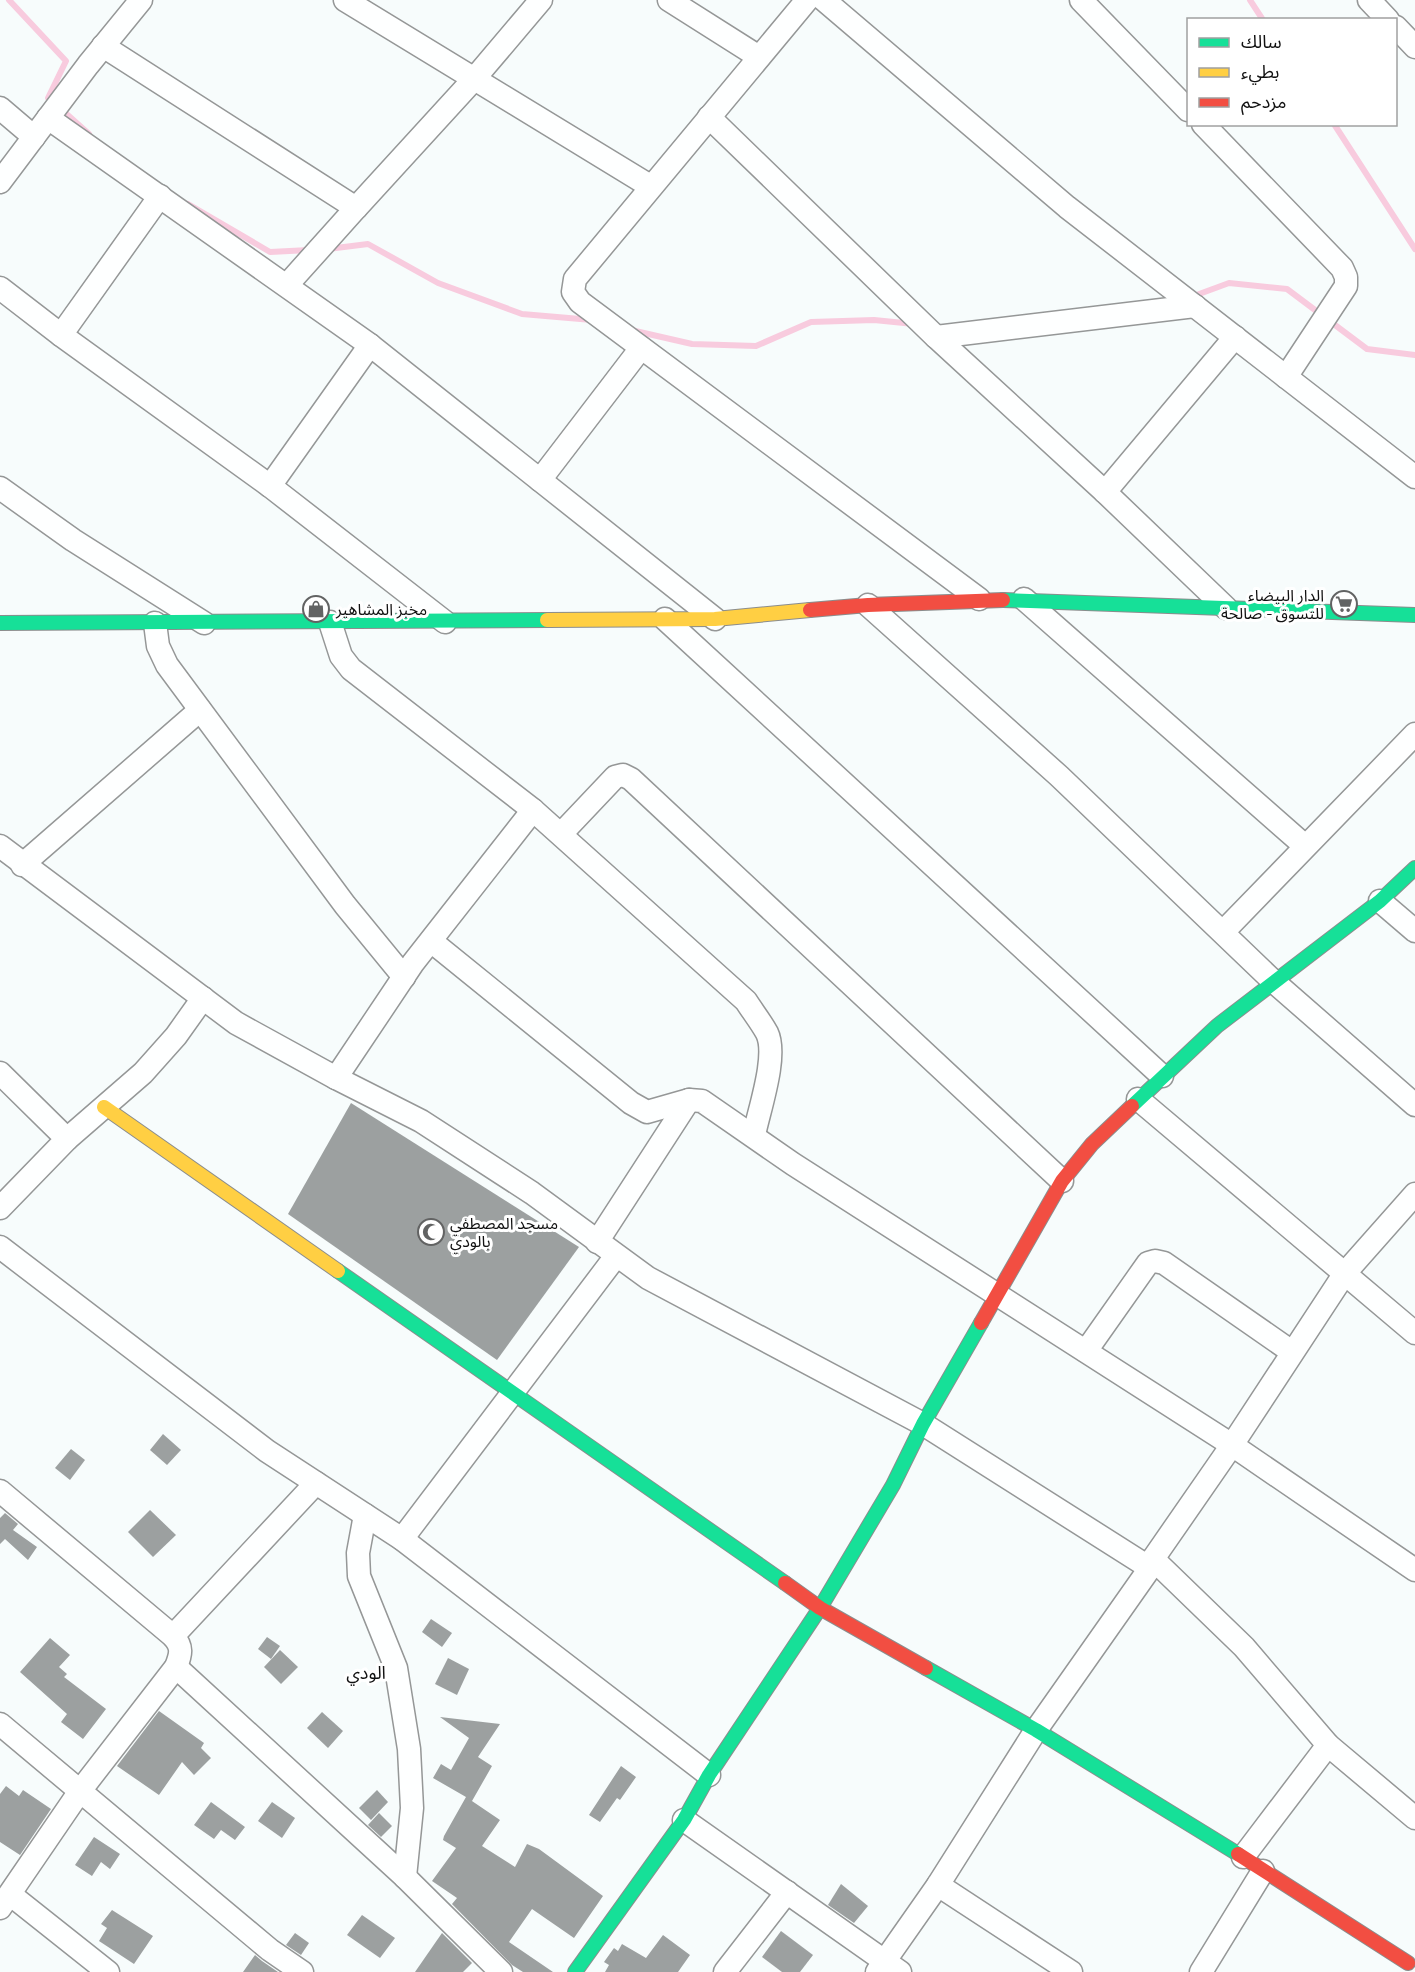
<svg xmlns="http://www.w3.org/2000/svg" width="1415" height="1972" viewBox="0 0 1415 1972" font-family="'PT Serif','Noto Sans Arabic',serif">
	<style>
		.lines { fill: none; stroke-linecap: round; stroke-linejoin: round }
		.stream { stroke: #f8cbde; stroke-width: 6 }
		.building { fill: #9ca0a0 }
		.street-casing { stroke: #959797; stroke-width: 25 }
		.fast-casing { stroke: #8b8d8d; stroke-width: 16 }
		.slow-casing { stroke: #8b8d8d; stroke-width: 16 }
		.jam-casing { stroke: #8b8d8d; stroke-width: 16 }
		.street { stroke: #feffff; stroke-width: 22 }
		.fast { stroke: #16e098; stroke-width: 14 }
		.slow { stroke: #ffcf43; stroke-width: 14 }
		.jam { stroke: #f24e42; stroke-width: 14 }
		.labels { text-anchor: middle; stroke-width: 6; stroke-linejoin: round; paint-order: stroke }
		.poi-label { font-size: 16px; fill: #111; stroke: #fff; text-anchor: start }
		.neighbourhood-label { font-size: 18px; fill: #111; stroke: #fff }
	</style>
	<rect width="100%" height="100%" fill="#f7fcfc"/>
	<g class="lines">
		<g class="stream">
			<polyline points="9,0 66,61 48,98 53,103"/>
			<polyline points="1250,0 1263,20"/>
			<polyline points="61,109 89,134"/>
			<polyline points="1334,124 1415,249"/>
			<polyline points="188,204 270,252 309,250"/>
			<polyline points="328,249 368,244 438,283 522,314 592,320"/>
			<polyline points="1191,297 1229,283 1287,289 1367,349 1415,355"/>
			<polyline points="631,330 692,344 756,346 811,322 874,320 914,324"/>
		</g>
	</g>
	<g class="building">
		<polygon points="351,1103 579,1247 497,1360 288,1214"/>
		<polygon points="163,1434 181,1450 167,1465 150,1450"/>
		<polygon points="71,1449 85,1460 70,1480 55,1468"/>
		<polygon points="150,1510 176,1535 153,1557 128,1532"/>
		<polygon points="5,1513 18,1524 13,1530 37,1547 28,1560 5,1539 0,1544 0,1518"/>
		<polygon points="431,1619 452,1633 442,1647 422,1632"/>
		<polygon points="267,1637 280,1646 271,1659 258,1649"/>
		<polygon points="50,1638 70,1655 59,1667 67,1674 64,1677 106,1709 83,1739 61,1722 67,1714 20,1672"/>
		<polygon points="280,1650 298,1667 281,1684 264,1667"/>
		<polygon points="448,1658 469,1669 457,1695 435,1684"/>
		<polygon points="159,1711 204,1743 201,1748 211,1758 194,1775 182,1762 159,1795 117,1766"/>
		<polygon points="322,1712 343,1731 328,1748 307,1728"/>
		<polygon points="440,1717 500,1724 478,1757 492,1766 472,1801 469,1799 500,1820 482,1846 515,1867 527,1844 539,1849 603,1896 574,1938 532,1909 509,1942 553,1972 523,1972 512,1965 452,1904 457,1898 432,1881 456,1848 443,1840 444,1836 466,1797 433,1778 441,1764 451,1770 469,1738"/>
		<polygon points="621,1766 636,1777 620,1800 617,1798 600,1822 589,1815"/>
		<polygon points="6,1786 19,1796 23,1790 51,1809 20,1855 0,1842 0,1794"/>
		<polygon points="377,1790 388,1802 371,1820 359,1808"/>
		<polygon points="211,1802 245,1827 235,1840 221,1830 214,1839 194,1825"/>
		<polygon points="272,1802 295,1818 282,1838 258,1821"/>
		<polygon points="379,1813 392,1826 381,1837 368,1825"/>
		<polygon points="94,1837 120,1854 110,1869 101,1862 92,1876 75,1865"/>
		<polygon points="841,1884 868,1906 854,1923 828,1905"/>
		<polygon points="112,1910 153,1936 134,1964 99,1941 107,1928 101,1924"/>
		<polygon points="362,1915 395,1938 380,1958 347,1935"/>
		<polygon points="781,1931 813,1955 800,1972 782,1972 762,1957"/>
		<polygon points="295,1933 309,1943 301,1955 286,1945"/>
		<polygon points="442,1933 472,1963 463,1972 415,1972"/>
		<polygon points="663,1935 690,1955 678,1972 605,1972 609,1965 604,1962 614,1948 618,1951 622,1944 646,1958"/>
		<polygon points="255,1955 262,1961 278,1972 243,1972"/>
	</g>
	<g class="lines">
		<defs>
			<g id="street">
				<polyline points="345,0 650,186"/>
				<polyline points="669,0 759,57"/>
				<polyline points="807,0 575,279 573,292 580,302 979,599"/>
				<polyline points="824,0 1067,207 1415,477"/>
				<polyline points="1081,0 1188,110"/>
				<polyline points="1369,0 1388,20"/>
				<polyline points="1396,27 1415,47"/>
				<polyline points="103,46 356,208 474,79 541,0"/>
				<polyline points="0,108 34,137"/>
				<polyline points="709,117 936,337 1105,492 1226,608"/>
				<polyline points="48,118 370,345 715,619"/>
				<polyline points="1203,124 1342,268 1346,277 1346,286 1286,377"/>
				<polyline points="0,182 88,65 141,0"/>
				<polyline points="287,285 356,208"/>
				<polyline points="0,288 61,335 270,486 445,622"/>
				<polyline points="61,335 160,196"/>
				<polyline points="936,337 1195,306"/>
				<polyline points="540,480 641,348"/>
				<polyline points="270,486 370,345"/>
				<polyline points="0,488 73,540 204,623"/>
				<polyline points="1105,492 1235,337"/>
				<polyline points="1024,599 1305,846"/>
				<polyline points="868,605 1059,776 1273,981 1415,1105"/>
				<polyline points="665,619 1162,1076"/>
				<path d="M 330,622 L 341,656 L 351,669 L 533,810 L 746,1001 C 753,1012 761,1022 767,1033 C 778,1056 759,1110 754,1135"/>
				<polyline points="155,623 158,646 167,665 345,905 404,977"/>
				<polyline points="561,834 615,777 623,775 631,779 1062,1181"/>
				<polyline points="0,846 236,1023 336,1078 421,1121 532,1193 648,1278 923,1424 1150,1568"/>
				<polyline points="22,865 200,710"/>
				<polyline points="1380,901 1415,931"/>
				<polyline points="1223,932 1415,734"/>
				<polyline points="431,941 631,1103 647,1112 689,1100 702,1101 793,1164 1232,1445 1415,1570"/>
				<polyline points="0,1073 67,1139 0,1208"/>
				<polyline points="336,1078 413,963 533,810"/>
				<polyline points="1138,1099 1415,1333"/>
				<polyline points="67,1139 143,1073 176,1036 203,998"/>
				<polyline points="597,1242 689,1100"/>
				<polyline points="0,1247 267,1451 402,1539 709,1775"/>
				<polyline points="1086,1351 1148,1263 1155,1261 1164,1263 1292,1352"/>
				<path d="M 0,1491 L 173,1636 C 183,1647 181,1654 176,1667 L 80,1791 L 0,1908"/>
				<polyline points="365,1515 358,1553 359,1576 396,1668 409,1749 412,1808 405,1877"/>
				<polyline points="402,1539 616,1256"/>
				<polyline points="1153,1559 1244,1647 1328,1745 1415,1818"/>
				<polyline points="173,1636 316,1483"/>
				<polyline points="176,1667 405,1877 501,1972"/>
				<polyline points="0,1724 270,1950 302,1972"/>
				<polyline points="684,1820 900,1972"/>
				<polyline points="1243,1857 1328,1745"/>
				<polyline points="938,1885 1071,1972"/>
				<polyline points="11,1895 108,1972"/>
				<polyline points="725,1972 787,1892"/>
				<polyline points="877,1972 938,1885 1036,1730 1150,1568 1153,1559 1232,1445 1345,1273 1415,1194"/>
				<polyline points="1201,1972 1263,1871"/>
			</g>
			<g id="fast">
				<polyline points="1003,600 1415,615"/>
				<polyline points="0,623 547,620"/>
				<polyline points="1132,1106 1217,1026 1380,901 1415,868"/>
				<polyline points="338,1271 785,1583"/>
				<polyline points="926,1668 1036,1730 1238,1854"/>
				<polyline points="575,1972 684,1820 709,1775 820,1608 893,1485 923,1424 981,1323"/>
			</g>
			<g id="slow">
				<polyline points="547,620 715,619 810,610"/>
				<polyline points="104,1107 338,1271"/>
			</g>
			<g id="jam">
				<polyline points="810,610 868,605 1003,600"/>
				<polyline points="981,1323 1062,1181 1092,1144 1132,1106"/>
				<polyline points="785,1583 820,1608 926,1668"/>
				<polyline points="1238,1854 1408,1963"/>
			</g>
		</defs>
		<use href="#street" class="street-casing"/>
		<use href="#fast" class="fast-casing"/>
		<use href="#slow" class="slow-casing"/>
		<use href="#jam" class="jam-casing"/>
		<use href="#street" class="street"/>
		<use href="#fast" class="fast"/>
		<use href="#slow" class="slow"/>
		<use href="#jam" class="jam"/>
	</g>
	<defs>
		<symbol id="supermarket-ring" viewBox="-11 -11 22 22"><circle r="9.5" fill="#fff" stroke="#626363" stroke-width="1.5"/><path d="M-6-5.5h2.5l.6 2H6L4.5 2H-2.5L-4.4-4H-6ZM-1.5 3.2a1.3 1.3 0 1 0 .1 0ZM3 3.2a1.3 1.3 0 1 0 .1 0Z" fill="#626363"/></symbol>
		<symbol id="shop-ring" viewBox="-11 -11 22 22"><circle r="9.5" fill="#fff" stroke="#626363" stroke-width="1.5"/><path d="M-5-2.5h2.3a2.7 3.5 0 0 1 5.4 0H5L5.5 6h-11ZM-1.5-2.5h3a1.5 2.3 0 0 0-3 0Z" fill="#626363"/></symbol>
		<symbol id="mosque-ring" viewBox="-11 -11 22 22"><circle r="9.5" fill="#fff" stroke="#626363" stroke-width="1.5"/><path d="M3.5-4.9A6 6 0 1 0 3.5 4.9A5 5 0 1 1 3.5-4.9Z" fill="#626363"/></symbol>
	</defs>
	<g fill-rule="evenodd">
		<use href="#supermarket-ring" x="1329" y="589" width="30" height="30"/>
		<use href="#shop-ring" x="301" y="594" width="30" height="30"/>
		<use href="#mosque-ring" x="416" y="1217" width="30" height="30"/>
	</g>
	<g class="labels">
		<g class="poi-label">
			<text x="1324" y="601" text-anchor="end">الدار البيضاء<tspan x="1324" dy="18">للتسوق - صالحة</tspan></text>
			<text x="336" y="615">مخبز المشاهير</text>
			<text x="450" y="1229">مسجد المصطفي<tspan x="450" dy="18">بالودي</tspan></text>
		</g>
		<g class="neighbourhood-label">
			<text x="366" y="1679">الودي</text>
		</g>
	</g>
	<rect x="1187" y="18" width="210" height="108" fill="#ffffff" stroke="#a0a0a0" stroke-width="1.5"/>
	<rect x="1199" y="38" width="30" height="9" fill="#16e098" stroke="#a0a0a0" stroke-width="1.5"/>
	<text x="1241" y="48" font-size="18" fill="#111111">سالك</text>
	<rect x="1199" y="68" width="30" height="9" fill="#ffcf43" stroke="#a0a0a0" stroke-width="1.5"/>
	<text x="1241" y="78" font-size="18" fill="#111111">بطيء</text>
	<rect x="1199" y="98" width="30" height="9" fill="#f24e42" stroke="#a0a0a0" stroke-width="1.5"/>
	<text x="1241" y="108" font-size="18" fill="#111111">مزدحم</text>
</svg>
